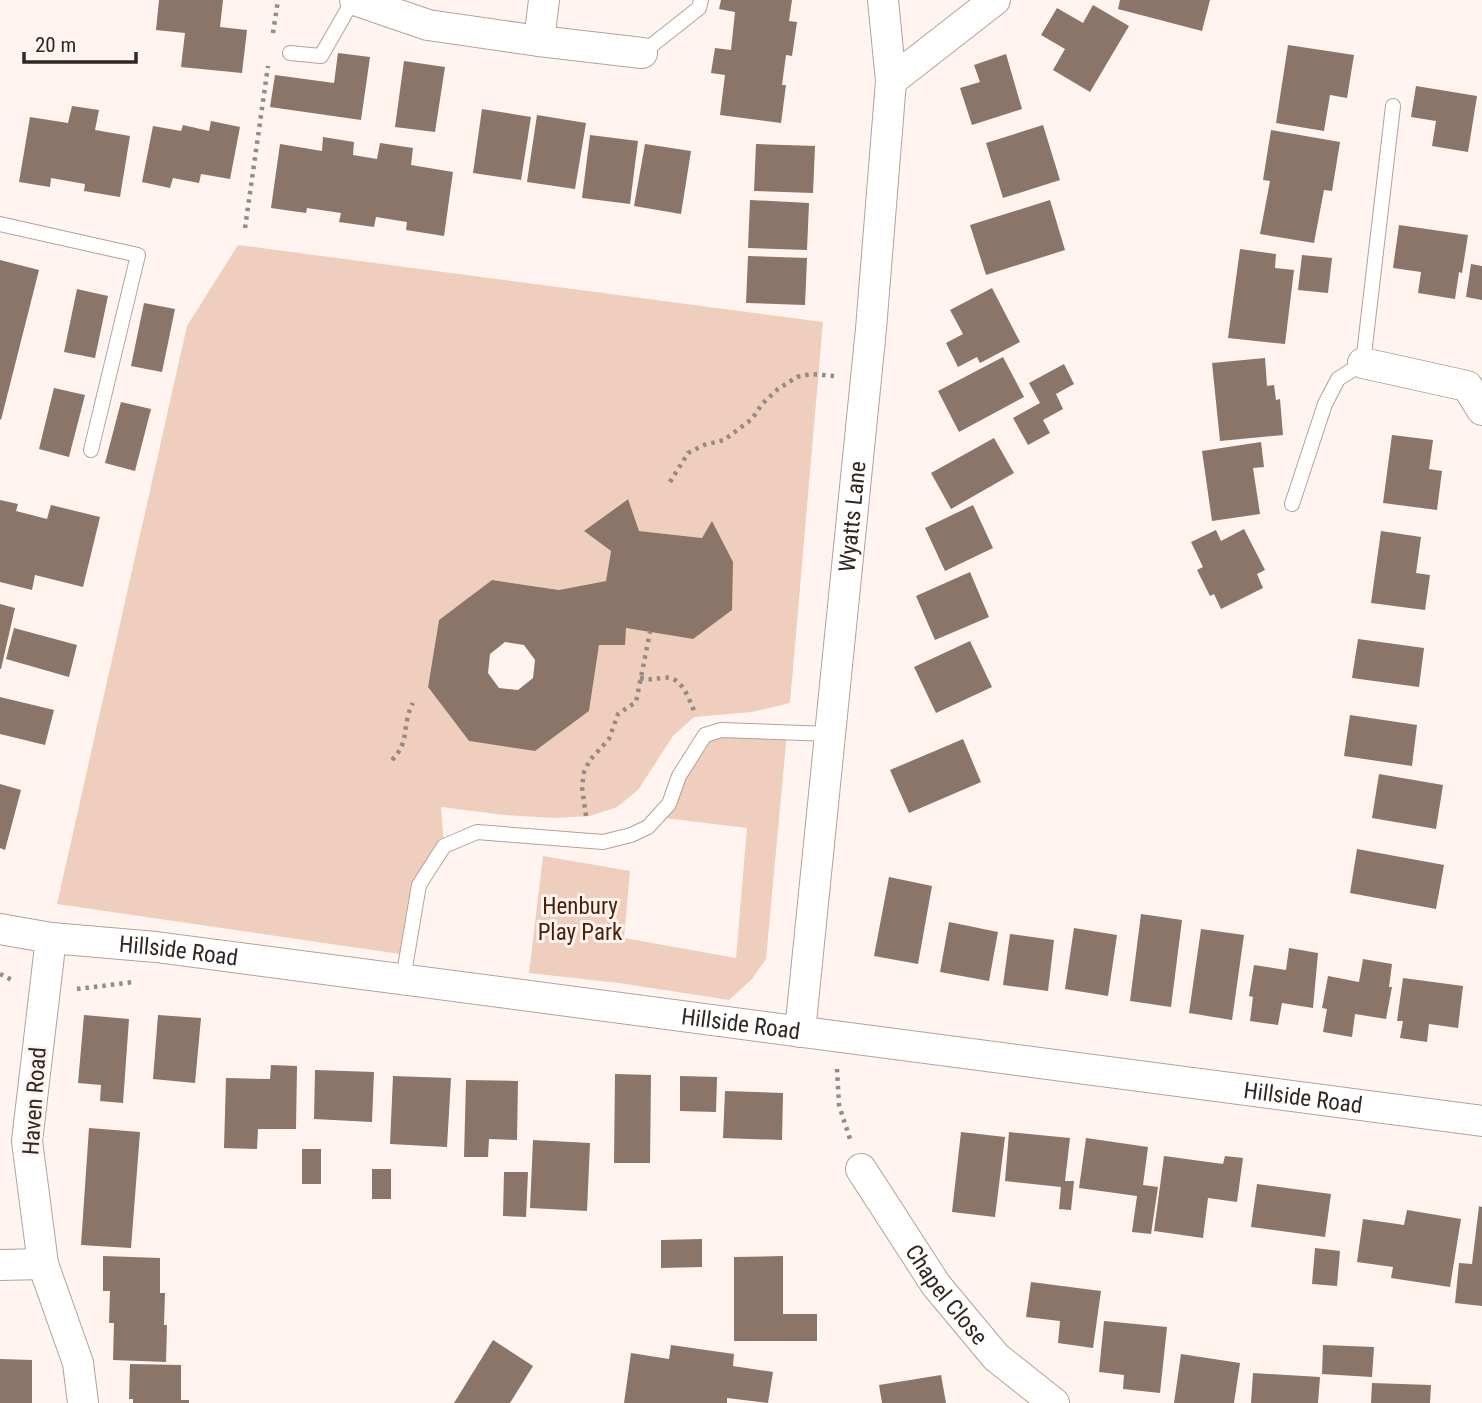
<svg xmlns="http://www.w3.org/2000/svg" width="1482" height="1403" viewBox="0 0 1482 1403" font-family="'Roboto Condensed',sans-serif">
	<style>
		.green { fill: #efcebd; fill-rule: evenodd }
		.building { fill: #8b7468; fill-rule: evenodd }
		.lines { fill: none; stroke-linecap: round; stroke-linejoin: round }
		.service-casing { stroke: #b8a094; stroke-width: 16 }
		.minor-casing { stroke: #b8a094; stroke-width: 32 }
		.path { stroke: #948a86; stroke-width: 4.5; stroke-dasharray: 3.5 5; stroke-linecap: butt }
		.service { stroke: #fff; stroke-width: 14 }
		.minor { stroke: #fff; stroke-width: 30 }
		.labels { text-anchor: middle; stroke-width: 6; stroke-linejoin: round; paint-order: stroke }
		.street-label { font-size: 23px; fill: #302622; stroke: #fff4ef }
		.park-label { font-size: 23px; fill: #4a1e03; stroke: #fff4ef }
	</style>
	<rect width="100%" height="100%" fill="#fff4ef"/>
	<g class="green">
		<path d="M 238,245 L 823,322 L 790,703 L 752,712 L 694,717 L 673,736 L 638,790 L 617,807 L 590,816 L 555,818 L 505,815 L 441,807 L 444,846 L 426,874 L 407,955 L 57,904 L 187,326 ZM 627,499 L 639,531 L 702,538 L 712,522 L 693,639 L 626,628 L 599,645 L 589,711 L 535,751 L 469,741 L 428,687 L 439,620 L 492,580 L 559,590 L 606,581 L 611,551 L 584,531 Z"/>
		<polygon points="787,733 766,959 752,979 729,1000 619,983 529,973 543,856 630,871 624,938 736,958 747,828 656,817 705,735"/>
	</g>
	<g class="building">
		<polygon points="159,0 223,0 220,27 247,30 242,73 181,67 185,33 156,30"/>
		<polygon points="721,0 792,0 789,21 797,22 792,56 786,55 782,85 786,85 781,123 720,115 725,75 711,73 715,48 731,50 735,12 719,9"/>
		<polygon points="1120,0 1210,0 1202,31 1118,9"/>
		<polygon points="1093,5 1129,26 1090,92 1053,70 1065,49 1041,35 1057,8 1083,23"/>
		<polygon points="1288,45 1354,55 1347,98 1330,95 1324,131 1276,123"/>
		<polygon points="338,53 370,57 361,120 270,107 275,75 334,83"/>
		<polygon points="1006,54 1022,109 972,125 960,88 980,82 974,65"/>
		<polygon points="404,61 445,67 435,132 395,127"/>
		<polygon points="1416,86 1477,96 1468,152 1432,146 1436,121 1411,117"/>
		<polygon points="72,106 99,110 95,130 130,136 120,197 84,191 85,184 51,178 50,187 19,182 30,117 68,123"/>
		<polygon points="482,109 531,117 521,180 473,173"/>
		<polygon points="537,115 586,123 575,189 527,182"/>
		<polygon points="211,121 240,127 230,179 201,174 199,183 173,178 170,188 142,182 153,126 181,131 183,125 209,131"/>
		<polygon points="1043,125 1060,180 1003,198 986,143"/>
		<polygon points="1271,130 1340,142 1332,191 1324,190 1314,243 1260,234 1270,181 1263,180"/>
		<polygon points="590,135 638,141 630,204 582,198"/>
		<polygon points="323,137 354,142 353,155 377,159 380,143 413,148 411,165 453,172 444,236 406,230 407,222 376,217 374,227 339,222 341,213 307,208 306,213 271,208 280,144 322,151"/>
		<polygon points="645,144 691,151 681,214 634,206"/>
		<polygon points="756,144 815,146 813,193 754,191"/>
		<polygon points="750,200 809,203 807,250 748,248"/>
		<polygon points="1050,200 1065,250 986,275 970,225"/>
		<polygon points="1399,225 1468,235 1462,273 1459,272 1455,299 1418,293 1421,272 1393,268"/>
		<polygon points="1240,249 1276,254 1275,268 1294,270 1285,344 1228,338"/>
		<polygon points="1302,255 1332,258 1328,293 1298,290"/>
		<polygon points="748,256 807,258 805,305 746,303"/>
		<polygon points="0,260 39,270 1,420 0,419"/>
		<polygon points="1471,264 1482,266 1482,300 1466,297"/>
		<polygon points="992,288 1020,342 980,363 977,357 958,367 946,343 963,334 950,310"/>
		<polygon points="77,289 108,296 95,358 64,352"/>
		<polygon points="144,303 175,309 162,372 131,366"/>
		<polygon points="1003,357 1024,397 959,432 938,391"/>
		<polygon points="1265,358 1267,386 1274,385 1276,400 1280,399 1283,435 1220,441 1212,363"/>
		<polygon points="1064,364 1074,384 1056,394 1063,409 1043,420 1050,433 1028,445 1013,418 1040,403 1029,383"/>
		<polygon points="54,388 85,395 69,457 39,449"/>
		<polygon points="121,402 151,409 135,471 105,463"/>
		<polygon points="1392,435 1433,440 1429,469 1442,471 1437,510 1383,503"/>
		<polygon points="994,438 1014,473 951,509 931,473"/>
		<polygon points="1261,442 1264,467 1253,468 1260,514 1212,521 1202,451"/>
		<path d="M 628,499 L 639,531 L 702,538 L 712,521 L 733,562 L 732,610 L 693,639 L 626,628 L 625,645 L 599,645 L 589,711 L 535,751 L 469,741 L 428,687 L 439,620 L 492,580 L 559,590 L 606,581 L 611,551 L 584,531 ZM 505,642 L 524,645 L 535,660 L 533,678 L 518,690 L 499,688 L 488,673 L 490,654 Z"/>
		<polygon points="0,500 18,504 16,511 47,519 51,505 100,517 83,587 35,575 32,590 0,582"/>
		<polygon points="973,505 993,548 945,571 925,528"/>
		<polygon points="1244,529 1265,570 1257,574 1263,588 1221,609 1214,594 1210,596 1197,570 1203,567 1191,542 1216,530 1221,541"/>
		<polygon points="1381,531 1421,537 1416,573 1430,575 1425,610 1371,603"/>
		<polygon points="970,572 989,617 935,640 916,596"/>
		<polygon points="0,604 15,608 1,669 0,669"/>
		<polygon points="14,628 77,645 69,677 6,659"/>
		<polygon points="1358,639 1424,648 1419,687 1352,678"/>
		<polygon points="970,641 992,687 936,713 914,667"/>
		<polygon points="0,697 54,710 45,745 0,734"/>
		<polygon points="1350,715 1417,725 1412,766 1344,756"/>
		<polygon points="963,739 981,782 909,813 890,770"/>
		<polygon points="1379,774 1443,785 1436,829 1372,818"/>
		<polygon points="0,784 21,790 5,850 0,848"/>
		<polygon points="1357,849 1444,865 1436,909 1350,893"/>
		<polygon points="889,877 932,886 918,964 874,956"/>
		<polygon points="1141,914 1182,920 1171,1007 1130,1001"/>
		<polygon points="949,922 998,932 989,981 940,972"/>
		<polygon points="1074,928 1117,935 1108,996 1065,989"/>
		<polygon points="1201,929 1244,935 1232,1020 1189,1013"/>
		<polygon points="1010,934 1054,940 1048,991 1003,985"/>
		<polygon points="1289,948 1318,953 1313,1008 1282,1003 1278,1025 1250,1021 1253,997 1249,996 1254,965 1286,970"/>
		<polygon points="1363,959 1392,964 1389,987 1392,987 1386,1019 1355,1014 1352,1037 1323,1032 1327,1009 1322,1008 1328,976 1359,982"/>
		<polygon points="1403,978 1463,986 1458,1028 1429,1024 1427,1042 1400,1038 1403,1021 1397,1021"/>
		<polygon points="84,1015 129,1019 123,1103 100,1101 101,1085 78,1083"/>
		<polygon points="158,1015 201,1018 195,1083 153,1079"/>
		<polygon points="271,1065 297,1066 296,1129 258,1129 257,1149 224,1148 226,1078 270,1079"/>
		<polygon points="315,1070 374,1072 372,1122 314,1119"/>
		<polygon points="615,1074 651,1075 650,1163 614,1163"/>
		<polygon points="393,1076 451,1078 447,1147 390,1144"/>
		<polygon points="680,1076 717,1077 716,1112 680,1111"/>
		<polygon points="466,1080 518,1081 517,1140 489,1139 488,1157 464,1157"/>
		<polygon points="725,1091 783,1093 782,1140 723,1138"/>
		<polygon points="89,1128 140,1132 131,1248 81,1245"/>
		<polygon points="961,1132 1005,1137 995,1217 952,1212"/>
		<polygon points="1009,1132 1070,1138 1065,1181 1074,1181 1071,1210 1059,1209 1061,1187 1005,1181"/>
		<polygon points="1086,1138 1148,1147 1143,1185 1158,1187 1151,1234 1132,1232 1137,1196 1079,1188"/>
		<polygon points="533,1140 590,1143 587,1211 530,1208"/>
		<rect x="302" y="1149" width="19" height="35"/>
		<polygon points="1164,1156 1223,1164 1225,1156 1243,1158 1237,1202 1208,1198 1203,1238 1154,1231"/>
		<rect x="372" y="1169" width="19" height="30"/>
		<polygon points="504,1172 528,1172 526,1217 503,1216"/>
		<polygon points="1257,1184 1331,1194 1325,1237 1251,1227"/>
		<polygon points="1479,1206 1482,1207 1482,1306 1455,1303 1459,1263 1472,1264"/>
		<polygon points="1407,1210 1461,1219 1450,1287 1391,1278 1393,1267 1357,1262 1363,1219 1404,1225"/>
		<polygon points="702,1239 702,1267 661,1268 661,1240"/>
		<polygon points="1315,1248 1340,1251 1337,1286 1312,1284"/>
		<polygon points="103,1256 160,1258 160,1293 165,1293 164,1325 167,1325 166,1362 113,1360 114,1323 109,1323 110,1291 103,1291"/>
		<polygon points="783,1256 783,1314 817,1314 817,1341 734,1341 734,1257"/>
		<polygon points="1031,1282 1101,1291 1093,1348 1058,1343 1060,1321 1026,1317"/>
		<polygon points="1104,1321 1167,1327 1160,1393 1123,1389 1124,1375 1099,1372"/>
		<polygon points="493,1340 533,1366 510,1403 454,1403"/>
		<polygon points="671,1345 734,1354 733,1366 773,1372 768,1403 727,1398 727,1403 624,1403 631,1353 669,1359"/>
		<polygon points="1323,1345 1374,1347 1372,1377 1322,1374"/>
		<polygon points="1181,1354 1240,1363 1234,1403 1174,1403"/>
		<polygon points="0,1359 32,1360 32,1403 0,1403"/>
		<polygon points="130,1364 181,1365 181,1400 189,1400 189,1403 133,1403 133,1399 129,1399"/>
		<polygon points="1253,1373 1320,1377 1318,1403 1251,1403"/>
		<polygon points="941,1375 946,1403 882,1403 879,1385"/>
		<polygon points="1372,1383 1431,1385 1430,1403 1371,1403"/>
	</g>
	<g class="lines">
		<defs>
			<g id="service">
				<polyline points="290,53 321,56 353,0"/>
				<polyline points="642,53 699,8 701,0"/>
				<polyline points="0,224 138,255 91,450"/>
				<polyline points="1292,504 1325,404 1338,379 1363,363 1393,106"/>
				<polyline points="403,979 419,885 444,846 477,832 603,842 631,835 648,827 669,804 679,776 705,735 721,730 830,734"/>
			</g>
			<g id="minor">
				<polyline points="355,0 428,25 539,41 544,0"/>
				<polyline points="539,41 642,53"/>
				<polyline points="891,81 995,0"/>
				<polyline points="1363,363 1467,386 1482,410"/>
				<path id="s1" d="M 0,929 L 51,938 L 156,947 L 1482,1121"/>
				<polyline points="51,938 27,1141 43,1264 78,1363 83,1403"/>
				<path id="s2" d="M 800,1032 L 871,329 L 891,81 L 883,0"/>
				<path id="s3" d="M 861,1169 L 936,1285 L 996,1357 L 1054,1403"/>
				<polyline points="0,1265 43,1264"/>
			</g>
		</defs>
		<use href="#service" class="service-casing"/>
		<use href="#minor" class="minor-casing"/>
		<g class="path">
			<polyline points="273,33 278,0"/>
			<polyline points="245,228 268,66"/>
			<polyline points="670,482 688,453 704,445 724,440 752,419 762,404 778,389 797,377 811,374 834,376"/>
			<path d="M 640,678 C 650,680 653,679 662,678 C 682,674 689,700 695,713"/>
			<path d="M 392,760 C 411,741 401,725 413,703"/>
			<polyline points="586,816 582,787 584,772 590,760 609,739 618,714 636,702 650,632"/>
			<polyline points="0,974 12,980"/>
			<polyline points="77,989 134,982"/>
			<polyline points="837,1069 839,1105 850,1139"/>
		</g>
		<use href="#service" class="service"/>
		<use href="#minor" class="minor"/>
	</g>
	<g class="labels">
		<g class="street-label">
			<text dy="8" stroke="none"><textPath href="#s2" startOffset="518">Wyatts Lane</textPath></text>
			<text dy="8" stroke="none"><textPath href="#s1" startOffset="180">Hillside Road</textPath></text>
			<text dy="8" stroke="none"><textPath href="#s1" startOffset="747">Hillside Road</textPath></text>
			<text dy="8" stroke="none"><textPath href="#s1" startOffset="1314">Hillside Road</textPath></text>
			<text transform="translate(34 1101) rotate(-86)" y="8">Haven Road</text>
			<text dy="8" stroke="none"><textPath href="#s3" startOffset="152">Chapel Close</textPath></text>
		</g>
		<g class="park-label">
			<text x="580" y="914">Henbury<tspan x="580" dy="26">Play Park</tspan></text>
		</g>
	</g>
	<path d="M24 52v10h112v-10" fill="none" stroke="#302622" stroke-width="3.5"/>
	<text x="35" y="52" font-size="21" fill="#302622" stroke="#fff4ef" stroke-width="5" paint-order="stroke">20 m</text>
</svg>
